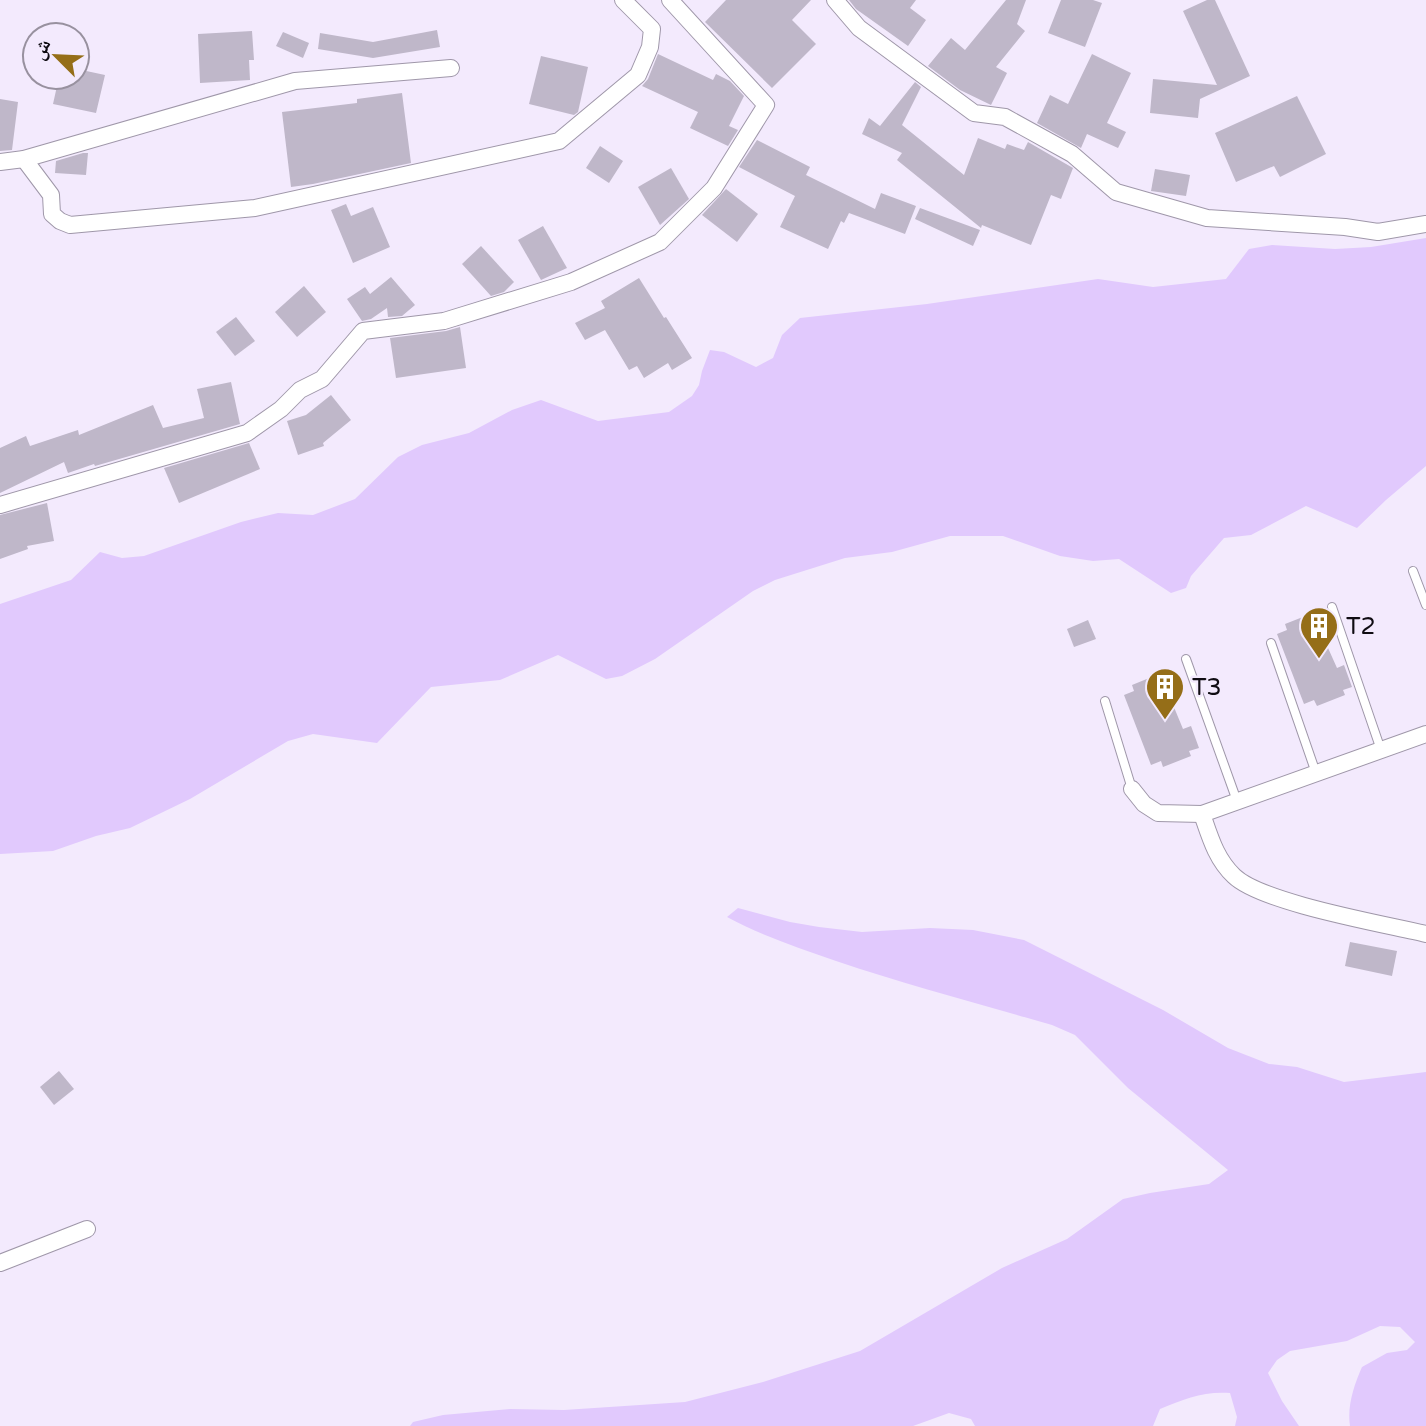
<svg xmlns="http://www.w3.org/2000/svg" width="1426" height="1426" viewBox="0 0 1426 1426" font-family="'Varela Round','Noto Naskh Arabic',sans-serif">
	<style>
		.green { fill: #e1c9fd }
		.building { fill: #bfb7c9 }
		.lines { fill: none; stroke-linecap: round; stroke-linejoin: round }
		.lane-casing { stroke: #9f97a9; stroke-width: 10 }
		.street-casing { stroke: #9f97a9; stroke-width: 18 }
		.lane { stroke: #fff; stroke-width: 8 }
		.street { stroke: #fff; stroke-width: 16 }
		.labels { text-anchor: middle; stroke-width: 5; stroke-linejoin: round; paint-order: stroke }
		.poi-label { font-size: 24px; fill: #0f0c12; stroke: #f3eafd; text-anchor: start }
	</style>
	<rect width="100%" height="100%" fill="#f3eafd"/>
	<g class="green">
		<polygon points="1426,238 1426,466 1386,500 1357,528 1306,506 1251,535 1224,538 1191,576 1186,588 1171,593 1119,559 1093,561 1060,556 1003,536 950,536 892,552 845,558 775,580 753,591 655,659 622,676 606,679 558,655 500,680 431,687 377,743 313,734 288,741 190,799 130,828 96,836 53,851 0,854 0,604 71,580 100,552 122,558 144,556 241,522 278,513 313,515 355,499 398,457 422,445 469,433 512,410 541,400 598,421 669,412 692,396 699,385 702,371 710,350 724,352 756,367 773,358 782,335 800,318 927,304 1098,279 1153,287 1226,279 1249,249 1272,245 1335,249 1371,247"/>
		<path d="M 738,908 L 790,922 L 819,927 L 862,932 L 930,928 L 973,930 L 1024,940 L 1163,1010 L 1228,1048 L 1269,1064 L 1297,1067 L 1344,1082 L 1426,1072 L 1426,1426 L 1350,1426 C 1347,1406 1354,1385 1362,1367 L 1387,1353 L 1407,1350 L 1415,1342 L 1400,1327 L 1380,1326 L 1347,1341 L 1290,1351 L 1277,1360 L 1268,1373 L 1282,1401 L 1299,1426 L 1235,1426 L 1237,1417 L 1230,1393 C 1204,1391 1184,1399 1160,1409 L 1153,1426 L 975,1426 L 971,1419 L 949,1413 L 913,1426 L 410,1426 L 413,1422 L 443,1415 L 510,1409 L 564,1410 L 685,1402 L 763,1382 L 860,1351 L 1002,1268 L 1067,1239 L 1123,1199 L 1150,1193 L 1209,1184 L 1228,1170 L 1128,1088 L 1075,1035 L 1052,1025 C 980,1004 907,985 836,961 C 799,948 762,936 727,917 Z"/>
	</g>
	<g class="building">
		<polygon points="726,0 811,0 792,20 816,44 772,88 705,22"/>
		<polygon points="849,0 916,0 910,8 926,20 908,46 856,9"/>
		<polygon points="1006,0 1026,0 1017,24 1025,31 996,67 1007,73 991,105 960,90 928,66 951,38 965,50"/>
		<polygon points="1061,0 1093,0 1102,3 1085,47 1048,33"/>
		<polygon points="1207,0 1215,0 1250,76 1200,99 1198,118 1150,113 1153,79 1217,85 1183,11"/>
		<polygon points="437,30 440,47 373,58 318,49 320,33 373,42"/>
		<polygon points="252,31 254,60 249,60 250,80 200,83 198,34"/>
		<polygon points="283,32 309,43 303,58 276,46"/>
		<polygon points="658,54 713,80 716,74 730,81 744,96 729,126 738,130 728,146 690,128 698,112 642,86 648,79"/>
		<polygon points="1092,54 1131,73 1107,123 1126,132 1118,148 1087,134 1081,148 1037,123 1050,95 1068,104"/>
		<polygon points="541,56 588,67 578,112 574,115 529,104"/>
		<polygon points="77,69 105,75 96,113 53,104 59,77 77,81"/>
		<polygon points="915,82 921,87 902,125 964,175 978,138 1005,149 1007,144 1024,150 1028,142 1073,168 1061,199 1051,195 1031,245 982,225 981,228 897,160 902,153 862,134 869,118 880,126"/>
		<polygon points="402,93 411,163 313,184 291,187 282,112 357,103 357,99"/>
		<polygon points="1297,96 1326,154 1280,177 1274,166 1236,182 1215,133"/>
		<polygon points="0,99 18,102 12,150 0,151"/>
		<polygon points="757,140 810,167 806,175 875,209 881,193 916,206 905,234 849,213 844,223 841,221 828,249 780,227 795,196 739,167"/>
		<polygon points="600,146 623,161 609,183 586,168"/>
		<polygon points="83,153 88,153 86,175 55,173 56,161"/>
		<polygon points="671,168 689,199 660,225 638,187"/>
		<polygon points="1155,169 1190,175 1186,196 1151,191"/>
		<polygon points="726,189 758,214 737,242 702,215"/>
		<polygon points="346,204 351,216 373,207 390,247 353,263 331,210"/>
		<polygon points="920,208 980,230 973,246 915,219"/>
		<polygon points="543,226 567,268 541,280 518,240"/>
		<polygon points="481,246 514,282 504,292 491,296 462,264"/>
		<polygon points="391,277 415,305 402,316 388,317 387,308 371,319 362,321 347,299 365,287 370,294"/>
		<polygon points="639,278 664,318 666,317 692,358 672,370 668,363 644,378 637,366 629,370 605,330 585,340 575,323 605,308 601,301"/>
		<polygon points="304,286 326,312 297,337 275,312"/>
		<polygon points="236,317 255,341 235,356 216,332"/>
		<polygon points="460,327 466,368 396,378 390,338 446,331"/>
		<polygon points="231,382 240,424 95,466 94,464 68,473 64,462 0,493 0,448 26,436 30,446 78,430 79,435 153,405 163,428 204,418 197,389"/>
		<polygon points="331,395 351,420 323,443 324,446 298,455 287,421 306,415"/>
		<polygon points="249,443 260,469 179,503 164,468"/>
		<polygon points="47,503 54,541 27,546 28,549 0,559 0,515"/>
		<polygon points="1313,613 1315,618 1324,614 1332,636 1324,639 1337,668 1344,665 1352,687 1343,690 1345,695 1317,706 1314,700 1304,704 1277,634 1287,630 1285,624"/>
		<polygon points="1088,620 1096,639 1074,647 1067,629"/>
		<polygon points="1159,674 1162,679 1171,675 1179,697 1171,700 1183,729 1191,726 1199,748 1189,751 1191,756 1163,767 1161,761 1151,765 1124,695 1134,691 1132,685"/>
		<polygon points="1350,942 1397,951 1392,976 1345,966"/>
		<polygon points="59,1071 74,1089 54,1105 40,1087"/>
	</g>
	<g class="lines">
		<defs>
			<g id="lane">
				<polyline points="1413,571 1426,605"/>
				<polyline points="1332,607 1381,750"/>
				<polyline points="1271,643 1316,773"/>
				<polyline points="1186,659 1237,801"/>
				<polyline points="1105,701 1132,789"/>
			</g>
			<g id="street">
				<polyline points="835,0 859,28 974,113 1005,117 1072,154 1116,192 1207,218 1345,227 1378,232 1426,224"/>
				<polyline points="24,159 51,195 52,214 60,221 70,225 255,208 559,141 638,75 650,47 652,29 623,0"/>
				<polyline points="0,162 24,159 295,81 451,68"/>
				<polyline points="0,505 247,433 281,409 300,390 322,379 363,331 444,321 571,282 660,242 714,188 766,105 670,0"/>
				<polyline points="1132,789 1144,804 1158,813 1202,814 1426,734"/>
				<path d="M 1202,814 C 1210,837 1216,859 1234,876 C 1262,903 1384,924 1426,934"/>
				<polyline points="0,1263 87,1229"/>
			</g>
		</defs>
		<use href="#lane" class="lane-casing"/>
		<use href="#street" class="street-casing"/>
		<use href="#lane" class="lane"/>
		<use href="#street" class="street"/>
	</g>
	<defs>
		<symbol id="building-pin" viewBox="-11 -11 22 30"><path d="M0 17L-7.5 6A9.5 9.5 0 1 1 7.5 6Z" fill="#956e18" stroke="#f3eafd"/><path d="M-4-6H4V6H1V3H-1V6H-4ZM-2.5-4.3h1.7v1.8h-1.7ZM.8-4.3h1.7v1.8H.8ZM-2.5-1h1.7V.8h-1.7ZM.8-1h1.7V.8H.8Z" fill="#fff"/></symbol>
	</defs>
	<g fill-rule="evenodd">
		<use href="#building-pin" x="1297" y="604" width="44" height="60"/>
		<use href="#building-pin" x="1143" y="665" width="44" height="60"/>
	</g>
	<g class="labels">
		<g class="poi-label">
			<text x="1346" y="634">T2</text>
			<text x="1192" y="695">T3</text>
		</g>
	</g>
	<g transform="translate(56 56) rotate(294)"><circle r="33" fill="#f3eafd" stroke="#98919f" stroke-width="2"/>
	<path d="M0-5L12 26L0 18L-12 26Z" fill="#956e18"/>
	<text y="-10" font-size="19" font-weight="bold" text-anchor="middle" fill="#0f0c12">ش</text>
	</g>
</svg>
